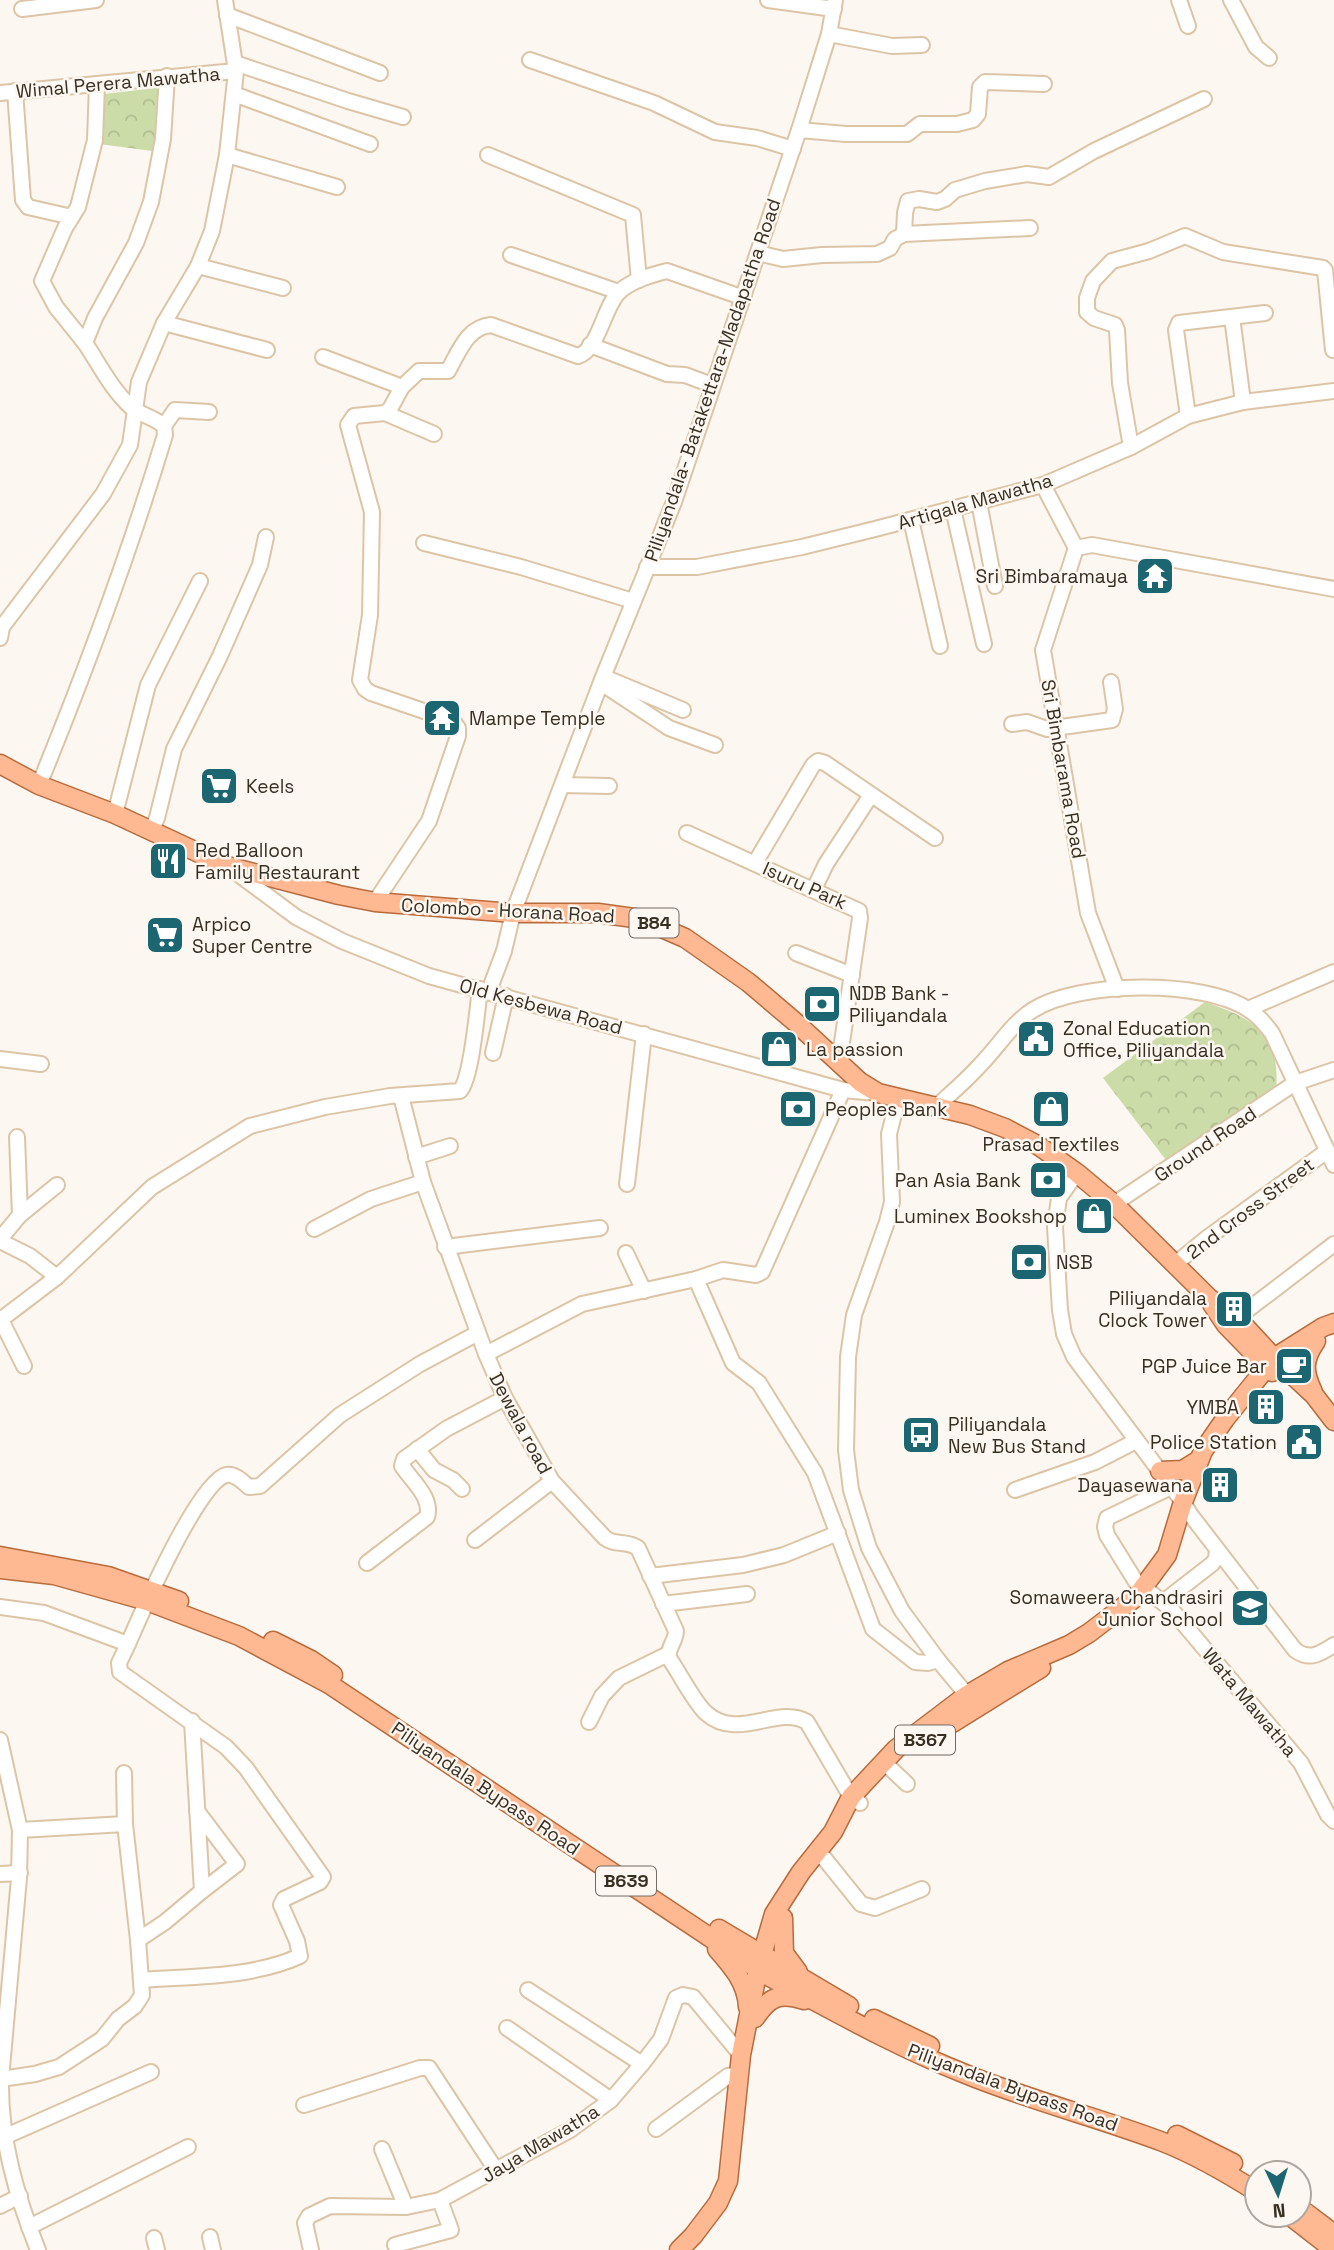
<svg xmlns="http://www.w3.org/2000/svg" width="1334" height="2250" viewBox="0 0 1334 2250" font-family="'Space Grotesk',sans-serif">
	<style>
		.park { fill: url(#park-crowns) }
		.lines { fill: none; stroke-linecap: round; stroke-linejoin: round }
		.minor-casing { stroke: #dcc5a7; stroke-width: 18 }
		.major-casing { stroke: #b86b3c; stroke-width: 21 }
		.minor { stroke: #fff; stroke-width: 14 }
		.major { stroke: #feb992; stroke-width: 18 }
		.labels { text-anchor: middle; stroke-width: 5; stroke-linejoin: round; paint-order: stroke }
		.shield { fill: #fcf7f1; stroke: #736b61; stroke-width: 2 }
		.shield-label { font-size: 18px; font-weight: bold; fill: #382f23 }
		.street-label { font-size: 19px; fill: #382f23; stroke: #fcf7f1 }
		.poi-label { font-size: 19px; fill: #382f23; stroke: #fcf7f1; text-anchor: start }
	</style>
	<defs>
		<pattern id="park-crowns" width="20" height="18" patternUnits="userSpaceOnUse" patternTransform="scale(1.75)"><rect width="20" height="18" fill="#ccdca8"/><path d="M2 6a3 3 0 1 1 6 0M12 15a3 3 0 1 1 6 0" fill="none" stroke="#b0bd90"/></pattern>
	</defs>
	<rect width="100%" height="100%" fill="#fcf7f1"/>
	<g class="park">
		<polygon points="164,87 160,152 99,144 104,94"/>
		<path d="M 1205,1002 C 1253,1018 1281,1034 1276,1090 L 1169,1164 L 1103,1078 Z"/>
	</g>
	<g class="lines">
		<defs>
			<g id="minor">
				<polyline points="768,0 834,9"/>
				<polyline points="1179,0 1188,26"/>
				<polyline points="1231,0 1256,47 1269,58"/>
				<polyline points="22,9 96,0"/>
				<polyline points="227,15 380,73"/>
				<polyline points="829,34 892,46 922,45"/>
				<polyline points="530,60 654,103 715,132 757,138 793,149"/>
				<polyline points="235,63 348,101 403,117"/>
				<polyline points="15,91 23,200 28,207 72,217"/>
				<polyline points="0,93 236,71"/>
				<polyline points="234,94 370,144"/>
				<polyline points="799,130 846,134 907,134 920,124 957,124 973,120 978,114 980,87 985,82 1044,84"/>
				<polyline points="227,155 337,187"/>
				<polyline points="488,155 633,215 639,280"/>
				<polyline points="904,234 1030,228"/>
				<polyline points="758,253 783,259 822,255 877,254 890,248 895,239 904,234 905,213 908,201 919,199 937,202 945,199 955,190 985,181 1027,174 1049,177 1094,151 1204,99"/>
				<polyline points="511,255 619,292"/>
				<polyline points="198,266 283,288"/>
				<polyline points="1232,317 1243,402"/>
				<polyline points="164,323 267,350"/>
				<polyline points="85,343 56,307 42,281 65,228 78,207 95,140 97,84"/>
				<polyline points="590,345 667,374 685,375 712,385"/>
				<polyline points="323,357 402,387"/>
				<polyline points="385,413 434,434"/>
				<polyline points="1188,416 1176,330 1179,323 1265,313"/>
				<polyline points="164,426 175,410 209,412"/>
				<polyline points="1131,447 1120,383 1117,330 1115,325 1094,318 1087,312 1087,298 1093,281 1112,261 1149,251 1185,236 1223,252 1323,268 1325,270 1333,350"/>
				<polyline points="1043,485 1076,548"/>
				<polyline points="979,502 995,586"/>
				<polyline points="953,509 984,644"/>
				<polyline points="911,520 940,646"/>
				<polyline points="424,543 521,567 633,601"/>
				<polyline points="1076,548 1043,650 1088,913 1117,989"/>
				<polyline points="1076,548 1092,545 1334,589"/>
				<polyline points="647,567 697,567 802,547 875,529 1043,485 1131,447 1188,416 1243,402 1334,391"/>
				<polyline points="0,638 2,627 103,494 130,445 139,382 164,323 198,266 212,231 227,155 236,71 225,0"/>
				<polyline points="604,677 683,710"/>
				<polyline points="601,683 669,728 715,745"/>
				<polyline points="1012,724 1027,722 1047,729 1112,720 1115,709 1111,682"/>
				<path d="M 39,785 C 86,670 129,554 165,435 L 164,426 C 154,417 140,415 131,407 C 112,390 99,364 85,343 L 95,318 L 136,243 L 151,202 L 163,139 L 167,76"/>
				<polyline points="562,785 609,786"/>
				<polyline points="115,814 148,685 200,581"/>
				<polyline points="151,831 157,818 174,749 220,656 260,565 266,537"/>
				<polyline points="687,833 859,911 860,918 839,1063"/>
				<polyline points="755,863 813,765 818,761 825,763 935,838"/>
				<polyline points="230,868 296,917 342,941 429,976 843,1090 876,1093"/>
				<polyline points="814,889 826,864 871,795"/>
				<path d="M 375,902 L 429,821 L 458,736 L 458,728 L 453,721 L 371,693 L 365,689 L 360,680 L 370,615 L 372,512 L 348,425 L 354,416 L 385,413 L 390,409 L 402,387 L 419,371 L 448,371 C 459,352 467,327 491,325 L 578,356 C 599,350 604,305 620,291 C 633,280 651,275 667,271 L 744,298"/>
				<polyline points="796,953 852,975"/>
				<polyline points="489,991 504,951 513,913 603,677 674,502 799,130 829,34 835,0"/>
				<polyline points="1248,1009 1334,972"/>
				<polyline points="493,1053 506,996"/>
				<polyline points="0,1059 41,1064"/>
				<path d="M 401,1096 L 423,1182 L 486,1354 L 505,1398 L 552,1481 L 605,1538 C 615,1546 627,1540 638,1548 L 676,1631 C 676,1641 667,1648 669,1658 C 679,1672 694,1702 706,1713 C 738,1742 778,1704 807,1722 L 851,1797 L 860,1803"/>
				<polyline points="898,1099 889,1134 892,1202 887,1222 854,1315 848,1357 846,1450 851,1490 869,1548 902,1611 938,1660"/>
				<path d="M 935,1108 C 950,1094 967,1080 981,1064 C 998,1047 1012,1023 1033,1010 C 1078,981 1204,979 1249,1010 C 1259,1016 1265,1024 1272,1033 L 1334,1165"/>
				<polyline points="416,1157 450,1146"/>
				<path d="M 1077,1173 L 1059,1198 L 1055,1227 L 1060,1310 L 1064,1334 L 1074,1357 L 1183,1502 L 1190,1514 L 1295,1650 C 1310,1661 1319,1654 1334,1645"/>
				<polyline points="627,1184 644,1034"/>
				<polyline points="1114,1204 1295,1083 1334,1070"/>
				<polyline points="20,1215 57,1185"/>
				<polyline points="314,1229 371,1199 423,1182"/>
				<polyline points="0,1239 20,1215 17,1137"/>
				<polyline points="0,1241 30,1256 57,1277"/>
				<polyline points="445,1247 600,1228"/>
				<polyline points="626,1253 644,1291"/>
				<polyline points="1174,1265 1207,1238 1327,1151"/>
				<polyline points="696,1279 733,1363 759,1383 815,1473 873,1629 915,1662 928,1663 938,1660 967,1695 972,1703"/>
				<polyline points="1237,1318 1334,1244"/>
				<polyline points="486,1354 582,1304 696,1279 723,1270 756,1275 762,1272 843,1090"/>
				<path d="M 24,1366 L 2,1322 L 3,1318 L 57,1277 L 152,1187 L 250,1126 L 325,1107 L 390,1096 L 460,1091 C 472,1077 477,1010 480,989"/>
				<polyline points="417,1449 434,1470 453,1480 462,1489"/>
				<polyline points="1015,1490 1095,1462 1136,1441"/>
				<polyline points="475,1540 552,1481"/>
				<path d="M 367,1563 L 427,1517 C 433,1498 412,1481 402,1466 L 404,1459 L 446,1429 L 505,1398"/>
				<polyline points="650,1576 743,1565 784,1555 838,1533"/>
				<polyline points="1141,1590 1107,1535 1105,1527 1107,1518 1171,1487"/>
				<polyline points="1151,1593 1172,1610 1301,1763 1328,1815 1334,1821"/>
				<polyline points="1163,1602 1212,1564 1216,1559 1217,1550"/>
				<polyline points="663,1604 747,1594"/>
				<path d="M 0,1607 L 44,1613 L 128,1644 C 141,1614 198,1482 226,1475 C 235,1473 243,1482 249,1487 L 260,1486 L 340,1415 L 420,1364 L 478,1333"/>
				<path d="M 128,1644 L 119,1663 L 120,1672 L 226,1747 L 246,1768 L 323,1877 L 320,1882 L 284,1899 L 281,1905 L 297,1941 L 300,1956 C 252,1978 193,1976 142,1980"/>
				<polyline points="589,1722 602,1696 619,1678 668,1654"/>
				<path d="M 0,1740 L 20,1830 L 19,1878 L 1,2079 C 0,2139 16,2195 38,2250"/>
				<polyline points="889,1767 907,1784"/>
				<polyline points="197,1811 237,1864 202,1891"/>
				<polyline points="20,1830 125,1824"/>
				<polyline points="824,1858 861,1904 875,1908 922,1889"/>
				<polyline points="0,1874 20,1873"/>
				<polyline points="138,1940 165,1922 202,1891 192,1721"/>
				<polyline points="528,1990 642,2064"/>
				<polyline points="507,2028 611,2100"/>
				<polyline points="1,2079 35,2074 59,2067 102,2039 118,2019 135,2006 142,1995 138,1940 125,1824 124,1773"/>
				<polyline points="304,2105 420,2068 429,2068 496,2170"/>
				<polyline points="656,2129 728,2076 740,2074"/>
				<polyline points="4,2137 151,2072"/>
				<polyline points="382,2149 406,2207"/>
				<polyline points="0,2206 20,2196"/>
				<polyline points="29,2227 188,2147"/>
				<polyline points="210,2237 213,2250"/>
				<polyline points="154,2238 157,2250"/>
				<polyline points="395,2245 451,2230 440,2200"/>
				<polyline points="311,2250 305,2223 309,2216 330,2206 406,2207 440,2200 570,2130 611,2100 642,2064 661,2039 676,1998 683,1995 693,1997 741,2055"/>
			</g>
			<g id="major">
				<polyline points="0,764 39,785 115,814 227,866 339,895 375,902 513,913 598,913 641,919 685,938 748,982 794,1021 860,1082 878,1093 970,1115 1005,1128 1039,1146 1077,1173 1114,1204 1209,1298 1237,1318 1274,1358 1314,1395 1334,1421"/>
				<polyline points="1212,1304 1226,1325 1272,1372"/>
				<path d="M 1313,1392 C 1303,1371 1303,1360 1316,1341"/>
				<polyline points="1160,1471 1183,1470 1199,1460"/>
				<polyline points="0,1556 108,1576 179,1601"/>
				<path d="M 0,1569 L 54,1575 L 147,1601 L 239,1636 L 329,1684 L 768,1976 C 832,2010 895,2046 963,2073 C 1028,2100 1097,2117 1163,2142 C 1196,2155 1227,2173 1257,2192"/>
				<polyline points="273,1641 311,1660 333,1675"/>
				<polyline points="928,1738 1041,1668"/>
				<polyline points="783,1918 784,1953 798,1972"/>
				<polyline points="719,1929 849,2006"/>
				<path d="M 717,1949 C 732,1966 747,1983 748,2007"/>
				<path d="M 755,2018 C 769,1997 779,1992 804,2000"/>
				<polyline points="874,2019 930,2046"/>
				<polyline points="1177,2135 1233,2163"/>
				<polyline points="1305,2212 1334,2234"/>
				<polyline points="1289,2215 1334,2250"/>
				<polyline points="679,2250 693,2236 718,2203 728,2181 741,2055 758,1969 774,1914 801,1872 833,1832 851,1797 896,1749 967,1695 1008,1671 1069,1645 1089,1633 1136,1597 1167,1555 1183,1502 1203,1451 1225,1419 1274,1358 1323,1327 1334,1323"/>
			</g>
		</defs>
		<use href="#minor" class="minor-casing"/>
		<use href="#major" class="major-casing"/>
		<use href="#minor" class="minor"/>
		<use href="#major" class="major"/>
	</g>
	<defs>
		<symbol id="temple-square" viewBox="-11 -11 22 22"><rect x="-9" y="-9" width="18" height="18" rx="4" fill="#1c6672" stroke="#fcf7f1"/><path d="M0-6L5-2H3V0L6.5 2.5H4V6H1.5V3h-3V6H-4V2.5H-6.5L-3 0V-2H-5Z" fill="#fff"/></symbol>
		<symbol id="supermarket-square" viewBox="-11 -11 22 22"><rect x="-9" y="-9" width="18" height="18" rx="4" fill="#1c6672" stroke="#fcf7f1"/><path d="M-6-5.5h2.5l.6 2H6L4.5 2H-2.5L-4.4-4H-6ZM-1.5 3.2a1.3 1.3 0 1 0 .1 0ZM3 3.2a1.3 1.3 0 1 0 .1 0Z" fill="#fff"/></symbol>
		<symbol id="restaurant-square" viewBox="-11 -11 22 22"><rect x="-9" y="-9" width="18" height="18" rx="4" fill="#1c6672" stroke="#fcf7f1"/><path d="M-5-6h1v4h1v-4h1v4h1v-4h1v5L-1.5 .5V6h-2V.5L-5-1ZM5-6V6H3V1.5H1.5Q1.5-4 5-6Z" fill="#fff"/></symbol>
		<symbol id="bank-square" viewBox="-11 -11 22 22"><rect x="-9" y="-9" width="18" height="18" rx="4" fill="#1c6672" stroke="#fcf7f1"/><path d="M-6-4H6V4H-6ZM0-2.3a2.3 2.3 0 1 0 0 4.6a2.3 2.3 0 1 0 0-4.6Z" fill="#fff"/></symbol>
		<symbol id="civic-square" viewBox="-11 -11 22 22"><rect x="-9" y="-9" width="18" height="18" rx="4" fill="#1c6672" stroke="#fcf7f1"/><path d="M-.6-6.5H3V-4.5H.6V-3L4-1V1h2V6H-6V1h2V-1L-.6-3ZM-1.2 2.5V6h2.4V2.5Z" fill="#fff"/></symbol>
		<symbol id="shop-square" viewBox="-11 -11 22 22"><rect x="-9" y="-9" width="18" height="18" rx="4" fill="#1c6672" stroke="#fcf7f1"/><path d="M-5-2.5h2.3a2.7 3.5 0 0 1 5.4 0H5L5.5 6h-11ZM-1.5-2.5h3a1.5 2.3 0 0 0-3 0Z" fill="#fff"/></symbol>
		<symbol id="building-square" viewBox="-11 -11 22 22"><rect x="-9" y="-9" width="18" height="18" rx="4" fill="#1c6672" stroke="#fcf7f1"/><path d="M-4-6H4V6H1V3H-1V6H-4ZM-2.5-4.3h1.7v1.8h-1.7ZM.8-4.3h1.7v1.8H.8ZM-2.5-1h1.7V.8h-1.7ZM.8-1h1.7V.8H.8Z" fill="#fff"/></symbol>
		<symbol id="cafe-square" viewBox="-11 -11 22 22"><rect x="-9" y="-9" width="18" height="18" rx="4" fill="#1c6672" stroke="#fcf7f1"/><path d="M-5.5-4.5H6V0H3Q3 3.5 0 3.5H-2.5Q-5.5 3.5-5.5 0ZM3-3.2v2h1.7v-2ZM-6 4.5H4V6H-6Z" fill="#fff"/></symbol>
		<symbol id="bus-square" viewBox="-11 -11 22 22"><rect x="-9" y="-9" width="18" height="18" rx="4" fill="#1c6672" stroke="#fcf7f1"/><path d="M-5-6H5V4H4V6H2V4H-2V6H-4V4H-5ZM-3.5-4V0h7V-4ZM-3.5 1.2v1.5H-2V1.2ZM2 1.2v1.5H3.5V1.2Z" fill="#fff"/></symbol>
		<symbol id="school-square" viewBox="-11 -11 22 22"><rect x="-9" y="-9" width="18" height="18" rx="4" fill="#1c6672" stroke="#fcf7f1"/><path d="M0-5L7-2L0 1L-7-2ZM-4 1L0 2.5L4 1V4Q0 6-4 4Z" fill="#fff"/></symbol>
	</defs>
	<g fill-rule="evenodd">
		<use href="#temple-square" x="1133" y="554" width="44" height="44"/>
		<use href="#temple-square" x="420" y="696" width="44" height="44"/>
		<use href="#supermarket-square" x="197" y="764" width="44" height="44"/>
		<use href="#restaurant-square" x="146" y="839" width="44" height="44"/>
		<use href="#supermarket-square" x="143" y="913" width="44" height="44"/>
		<use href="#bank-square" x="800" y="982" width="44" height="44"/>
		<use href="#civic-square" x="1014" y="1017" width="44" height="44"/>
		<use href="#shop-square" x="757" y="1027" width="44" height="44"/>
		<use href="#bank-square" x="776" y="1087" width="44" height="44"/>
		<use href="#shop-square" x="1029" y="1087" width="44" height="44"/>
		<use href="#bank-square" x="1026" y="1158" width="44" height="44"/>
		<use href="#shop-square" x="1072" y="1194" width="44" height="44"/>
		<use href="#bank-square" x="1007" y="1240" width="44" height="44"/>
		<use href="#building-square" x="1212" y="1287" width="44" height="44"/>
		<use href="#cafe-square" x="1272" y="1344" width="44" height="44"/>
		<use href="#building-square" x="1244" y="1385" width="44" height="44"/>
		<use href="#bus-square" x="899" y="1413" width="44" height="44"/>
		<use href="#civic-square" x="1282" y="1420" width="44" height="44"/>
		<use href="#building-square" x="1198" y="1463" width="44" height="44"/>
		<use href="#school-square" x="1228" y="1586" width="44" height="44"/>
	</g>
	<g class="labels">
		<g class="shield">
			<rect x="629.5" y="908.5" width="49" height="29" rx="5"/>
			<rect x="895" y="1725.5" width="60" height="29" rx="5"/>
			<rect x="596" y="1866.5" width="60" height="29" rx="5"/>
		</g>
		<g class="shield-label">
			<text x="654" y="929">B84</text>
			<text x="925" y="1746">B367</text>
			<text x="626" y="1887">B639</text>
		</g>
		<g class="street-label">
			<text transform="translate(118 82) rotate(-5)" y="7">Wimal Perera Mawatha</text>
			<text transform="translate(712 380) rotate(-71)" y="7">Piliyandala- Batakettara-Madapatha Road</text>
			<text transform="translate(975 501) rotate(-16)" y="7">Artigala Mawatha</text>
			<text transform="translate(1064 769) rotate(80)" y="7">Sri Bimbarama Road</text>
			<text transform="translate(805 885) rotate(24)" y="7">Isuru Park</text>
			<text transform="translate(508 910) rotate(3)" y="7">Colombo - Horana Road</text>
			<text transform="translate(541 1006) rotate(15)" y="7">Old Kesbewa Road</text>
			<text transform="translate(1205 1144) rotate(-34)" y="7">Ground Road</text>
			<text transform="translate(1250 1208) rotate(-37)" y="7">2nd Cross Street</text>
			<text transform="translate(521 1423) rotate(62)" y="7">Dewala road</text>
			<text transform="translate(1250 1702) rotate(50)" y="7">Wata Mawatha</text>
			<text transform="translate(486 1788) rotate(34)" y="7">Piliyandala Bypass Road</text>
			<text transform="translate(1013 2087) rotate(20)" y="7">Piliyandala Bypass Road</text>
			<text transform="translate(540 2143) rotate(-31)" y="7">Jaya Mawatha</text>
		</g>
		<g class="poi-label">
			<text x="1128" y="583" text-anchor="end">Sri Bimbaramaya</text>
			<text x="469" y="725">Mampe Temple</text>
			<text x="246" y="793">Keels</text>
			<text x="195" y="857">Red Balloon<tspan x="195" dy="22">Family Restaurant</tspan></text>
			<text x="192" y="931">Arpico<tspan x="192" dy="22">Super Centre</tspan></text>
			<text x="849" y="1000">NDB Bank -<tspan x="849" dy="22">Piliyandala</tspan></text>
			<text x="1063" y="1035">Zonal Education<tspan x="1063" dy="22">Office, Piliyandala</tspan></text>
			<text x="806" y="1056">La passion</text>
			<text x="825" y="1116">Peoples Bank</text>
			<text x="1051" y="1151" text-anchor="middle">Prasad Textiles</text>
			<text x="1021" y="1187" text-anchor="end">Pan Asia Bank</text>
			<text x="1067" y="1223" text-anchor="end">Luminex Bookshop</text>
			<text x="1056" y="1269">NSB</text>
			<text x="1207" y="1305" text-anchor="end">Piliyandala<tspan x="1207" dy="22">Clock Tower</tspan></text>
			<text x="1267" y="1373" text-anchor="end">PGP Juice Bar</text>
			<text x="1239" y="1414" text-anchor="end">YMBA</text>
			<text x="948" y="1431">Piliyandala<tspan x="948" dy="22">New Bus Stand</tspan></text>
			<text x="1277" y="1449" text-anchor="end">Police Station</text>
			<text x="1193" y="1492" text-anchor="end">Dayasewana</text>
			<text x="1223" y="1604" text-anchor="end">Somaweera Chandrasiri<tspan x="1223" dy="22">Junior School</tspan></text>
		</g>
	</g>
	<g transform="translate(1278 2194) rotate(176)"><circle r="33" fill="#fcf7f1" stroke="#aea79f" stroke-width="2"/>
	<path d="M0-5L12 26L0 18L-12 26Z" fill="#1c6672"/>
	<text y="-10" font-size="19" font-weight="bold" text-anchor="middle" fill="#382f23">N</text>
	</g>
</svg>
